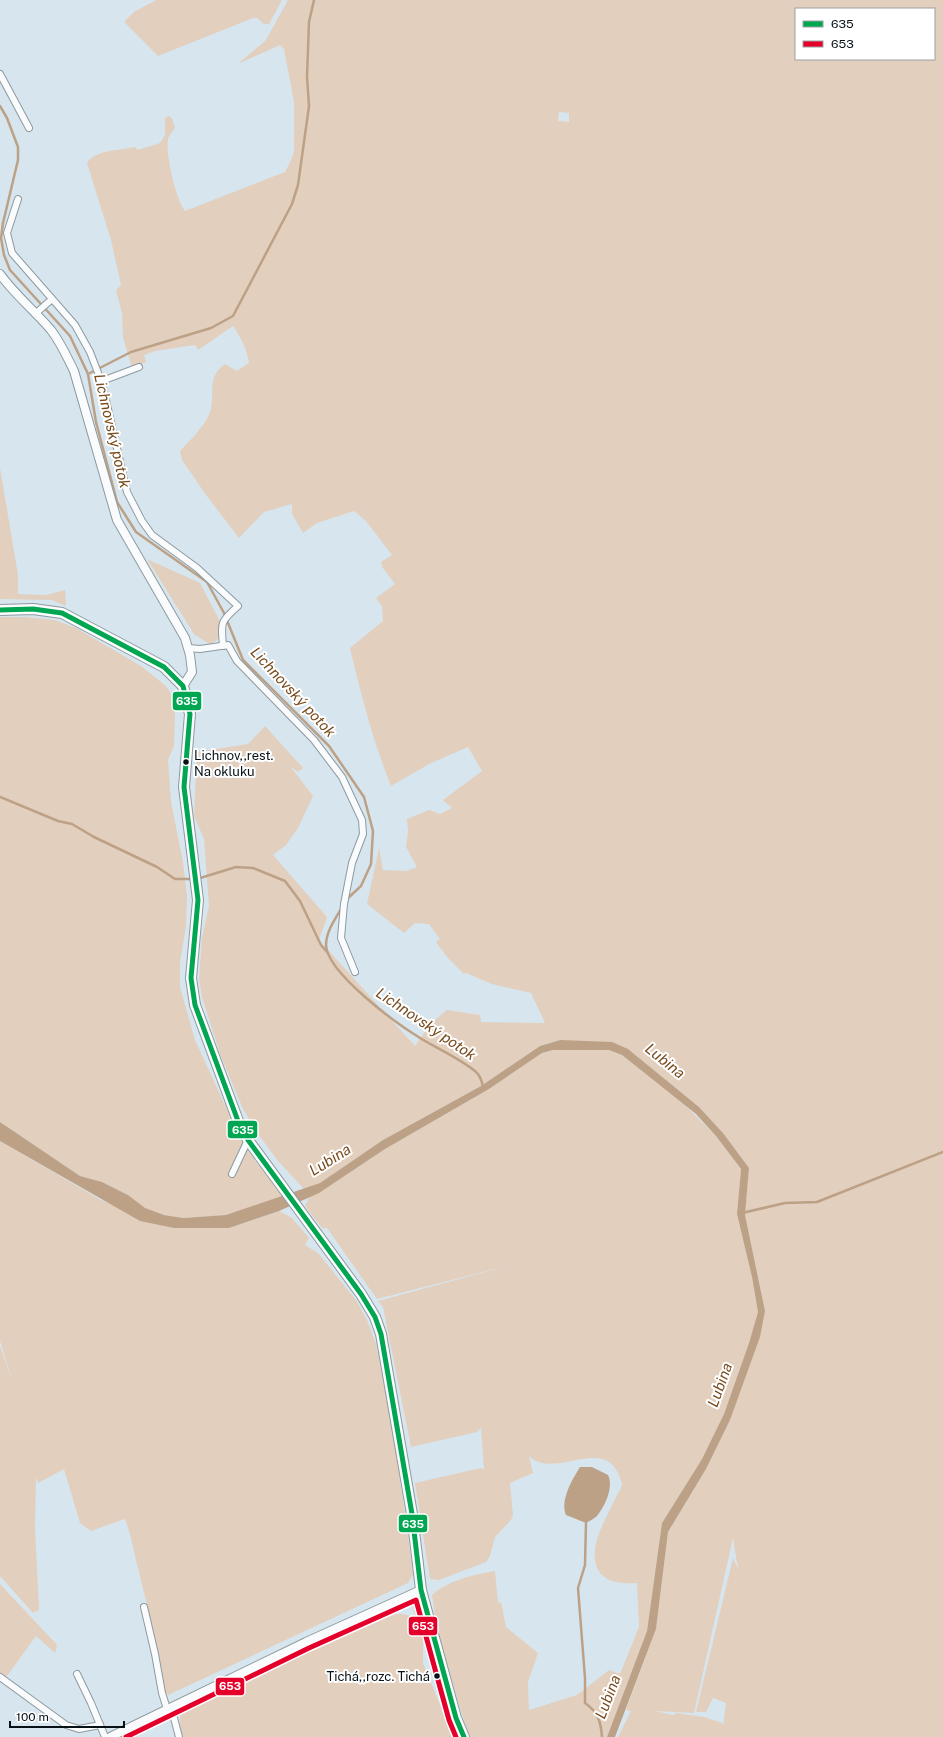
<svg xmlns="http://www.w3.org/2000/svg" width="943" height="1737" viewBox="0 0 943 1737" font-family="'Public Sans',sans-serif">
	<style>
		.green { fill: #e2cfbe; fill-rule: evenodd }
		.water { fill: #bca187 }
		.lines { fill: none; stroke-linecap: round; stroke-linejoin: round }
		.stream { stroke: #bca187; stroke-width: 2.5 }
		.minor-casing { stroke: #8e9aa0; stroke-width: 8 }
		.tertiary-casing { stroke: #8e9aa0; stroke-width: 10 }
		.primary-casing { stroke: #8e9aa0; stroke-width: 12 }
		.minor { stroke: #f9fbfc; stroke-width: 6 }
		.tertiary { stroke: #f9fbfc; stroke-width: 8 }
		.primary { stroke: #f9fbfc; stroke-width: 10 }
		.bus-1-casing { stroke: #fff; stroke-width: 8 }
		.bus-2-casing { stroke: #fff; stroke-width: 8 }
		.bus-1 { stroke: #00a651; stroke-width: 5 }
		.bus-2 { stroke: #e4002b; stroke-width: 5 }
		.bus-dot { fill: #071116; stroke: #fff; stroke-width: 1.5 }
		.labels { text-anchor: middle; stroke-width: 4; stroke-linejoin: round; paint-order: stroke }
		.bus-label { font-size: 13px; fill: #071116; stroke: #fff; text-anchor: start }
		.water-label { font-size: 15px; font-style: italic; fill: #794a1c; stroke: #fff }
		.line-badge { stroke: #fff; stroke-width: 1.5 }
		.badge-label { font-size: 11px; text-anchor: middle; font-weight: bold; fill: #fff }
	</style>
	<rect width="100%" height="100%" fill="#d7e6ee"/>
	<g class="green">
		<polygon points="156,0 282,0 269,24 264,24 257,18 253,18 158,56 124,22 134,12"/>
		<path d="M 288,0 L 943,0 L 943,1737 L 618,1737 L 631,1711 L 626,1710 L 656,1629 L 668,1532 L 706,1469 L 730,1420 L 765,1311 L 745,1215 L 749,1168 L 723,1133 L 699,1107 L 628,1049 L 559,1040 L 540,1046 L 481,1086 L 383,1140 L 320,1183 L 304,1189 L 278,1161 L 258,1134 L 243,1109 L 220,1054 L 202,997 L 199,980 L 202,937 L 209,906 L 204,839 L 194,816 L 197,752 L 248,744 L 265,726 L 303,768 L 298,772 L 290,766 L 313,796 L 298,828 L 286,845 L 273,855 L 327,917 L 319,940 L 415,1046 L 430,1024 L 447,1010 L 480,1015 L 481,1022 L 545,1023 L 531,993 L 492,984 L 466,973 L 464,974 L 448,958 L 436,942 L 440,939 L 429,924 L 415,923 L 404,933 L 367,904 L 379,848 L 383,870 L 407,871 L 417,867 L 406,847 L 408,831 L 407,819 L 429,810 L 440,814 L 452,808 L 443,800 L 482,771 L 468,747 L 429,764 L 391,786 C 373,741 361,695 350,648 L 383,621 L 382,606 L 376,598 L 395,584 L 382,567 L 381,562 L 392,555 L 366,521 L 354,511 L 317,523 L 303,533 L 292,514 L 292,504 L 264,512 L 239,538 L 206,495 L 182,460 L 180,451 C 189,441 201,430 208,417 C 218,397 204,378 225,364 L 237,371 L 249,363 C 247,349 241,338 233,326 L 198,350 L 195,345 L 155,351 L 144,355 L 146,362 L 132,368 L 123,337 L 122,313 L 116,290 L 121,285 L 111,240 L 87,163 C 94,150 121,150 135,147 L 138,150 L 160,143 L 165,135 L 165,118 L 168,116 L 172,118 L 175,128 C 173,131 169,136 168,139 C 165,152 176,200 185,211 L 285,172 L 292,158 L 294,151 L 294,102 L 284,49 L 280,45 L 238,64 L 266,40 ZM 796,9 L 934,9 L 934,59 L 796,59 ZM 559,112 L 569,113 L 569,122 L 558,121 ZM 733,1538 L 738,1569 L 733,1558 L 696,1712 L 706,1712 L 713,1698 L 726,1703 L 723,1725 L 722,1723 L 704,1717 L 676,1713 L 673,1715 L 655,1711 L 694,1713 Z"/>
		<polygon points="0,468 18,575 18,594 46,595 65,590 66,606 52,600 0,599"/>
		<polygon points="147,559 200,583 223,627 221,636 211,645 194,634"/>
		<polygon points="0,617 25,617 55,620 76,628 141,666 166,686 172,696 175,713 174,746 168,760 171,802 183,862 187,896 186,926 180,962 180,987 195,1040 230,1116 243,1144 257,1163 268,1175 283,1196 226,1215 183,1218 164,1215 144,1208 128,1195 102,1182 80,1176 0,1122"/>
		<path d="M 553,1050 L 610,1050 L 622,1055 L 685,1105 L 716,1136 L 741,1169 L 737,1214 L 752,1277 L 758,1312 L 749,1343 L 724,1414 L 702,1459 L 662,1523 L 647,1631 L 607,1737 L 470,1737 C 455,1697 446,1655 432,1615 L 435,1615 L 432,1595 C 449,1580 473,1575 495,1571 L 498,1603 L 501,1602 L 506,1627 L 538,1653 L 528,1682 L 529,1710 L 577,1695 L 609,1670 L 620,1674 L 639,1627 L 637,1583 C 624,1584 605,1583 598,1570 C 587,1548 606,1519 615,1499 C 617,1495 621,1489 622,1485 C 622,1482 619,1475 618,1473 C 602,1437 552,1480 529,1456 L 533,1473 L 510,1483 L 513,1515 L 511,1520 L 495,1537 L 490,1556 L 486,1562 L 439,1580 L 430,1579 L 415,1483 L 481,1468 L 484,1470 L 481,1428 L 477,1432 L 411,1447 L 383,1307 L 378,1301 L 511,1265 L 377,1299 L 327,1228 L 322,1228 L 305,1206 L 310,1196 L 328,1187 L 385,1149 L 489,1089 L 542,1053 Z"/>
		<path d="M 0,1141 L 101,1200 L 174,1228 L 229,1228 L 279,1211 L 292,1218 L 309,1238 L 305,1245 L 318,1253 L 356,1300 L 367,1320 L 376,1344 L 391,1421 L 406,1520 L 413,1575 L 408,1583 L 168,1695 L 165,1692 C 159,1651 149,1613 139,1572 C 134,1554 132,1537 125,1519 L 91,1531 L 80,1523 L 64,1469 L 38,1483 L 36,1477 L 35,1527 L 39,1610 L 33,1613 L 0,1576 L 0,1346 L 13,1383 L 0,1341 Z"/>
		<polygon points="0,1584 57,1645 55,1653 36,1636 2,1683 0,1681"/>
		<path d="M 413,1603 C 422,1608 424,1616 425,1626 L 420,1623 L 423,1634 L 423,1663 L 453,1737 L 183,1737 C 180,1725 176,1715 187,1706 L 270,1665 L 356,1627 L 390,1614 L 403,1614 L 415,1617 Z"/>
	</g>
	<g class="water">
		<polygon points="560,1040 612,1042 628,1049 699,1107 723,1133 749,1168 745,1215 765,1311 760,1337 730,1420 706,1469 668,1532 656,1629 615,1737 607,1737 647,1631 662,1523 702,1459 724,1414 749,1343 758,1312 752,1277 737,1214 741,1169 716,1136 696,1114 622,1055 609,1050 553,1050 542,1053 489,1089 385,1149 319,1193 279,1211 229,1228 174,1228 140,1221 0,1141 0,1122 80,1176 102,1182 128,1195 145,1208 164,1215 183,1218 226,1215 320,1183 383,1140 481,1086 540,1046"/>
		<path d="M 580,1467 L 592,1467 L 608,1475 C 614,1487 605,1506 597,1516 C 594,1519 589,1521 586,1523 L 566,1515 C 560,1500 572,1480 580,1467 Z"/>
	</g>
	<g class="lines">
		<g class="stream">
			<polyline points="0,106 7,118 18,147 18,160 3,223 1,238 4,255 10,270 70,336 88,374 96,422 117,502 136,532 207,582 224,613 243,660 329,746 364,797 373,831 371,864 361,886 347,899"/>
			<polyline points="88,374 131,352 211,328 233,316 292,204 298,185 309,106 307,77 309,22 314,0"/>
			<polyline points="0,797 58,821 72,824 94,837 157,867 175,879 192,879"/>
			<polyline points="197,879 236,867 253,868 285,881 300,901 321,945 327,952"/>
			<path d="M 341,909 C 335,919 326,932 326,945 C 327,973 397,1024 420,1038 C 438,1049 459,1058 475,1071 C 480,1075 482,1081 483,1087"/>
			<polyline points="742,1213 785,1203 817,1202 943,1152"/>
			<path d="M 586,1523 L 585,1565 L 578,1588 L 585,1678 L 585,1703 C 598,1712 601,1722 602,1737"/>
		</g>
		<defs>
			<g id="minor">
				<polyline points="0,74 29,128"/>
				<path d="M 18,199 L 7,233 L 12,253 L 75,325 L 90,352 L 102,383 L 127,492 L 142,521 L 152,535 L 197,568 L 238,606 C 220,622 221,622 223,646"/>
				<polyline points="35,314 52,299"/>
				<polyline points="102,381 139,367"/>
				<polyline points="188,648 200,649 228,645 237,661 314,740 342,777 362,820 363,834 352,863 344,904 341,938 355,972"/>
				<polyline points="232,1174 248,1140"/>
				<polyline points="144,1607 155,1654 162,1693 167,1709 174,1718 179,1737"/>
				<polyline points="77,1674 91,1703 105,1737"/>
				<polyline points="0,1677 66,1725 79,1729 100,1725"/>
			</g>
			<g id="tertiary">
				<path d="M 0,274 C 15,295 35,311 51,330 C 61,343 67,357 74,371 L 117,520 L 185,638 L 190,655 L 192,672 L 183,686"/>
				<polyline points="110,1737 306,1642 421,1590"/>
			</g>
			<polyline id="primary" points="0,610 33,609 62,613 164,667 183,686 190,714 184,787 198,900 191,978 195,1005 238,1121 248,1140 361,1294 375,1317 381,1334 412,1514 421,1590 456,1718 464,1737"/>
		</defs>
		<use href="#minor" class="minor-casing"/>
		<use href="#tertiary" class="tertiary-casing"/>
		<use href="#primary" class="primary-casing"/>
		<use href="#minor" class="minor"/>
		<use href="#tertiary" class="tertiary"/>
		<use href="#primary" class="primary"/>
		<defs>
			<polyline id="bus-1" points="0,610 33,609 62,613 164,667 183,686 190,714 184,787 198,900 191,978 195,1005 238,1121 248,1140 361,1294 375,1317 381,1334 412,1514 421,1590 456,1718 464,1737"/>
			<polyline id="bus-2" points="126,1737 309,1648 416,1600 449,1720 456,1737"/>
		</defs>
		<use href="#bus-1" class="bus-1-casing"/>
		<use href="#bus-2" class="bus-2-casing"/>
		<use href="#bus-1" class="bus-1"/>
		<use href="#bus-2" class="bus-2"/>
	</g>
	<g class="bus-dot">
		<circle cx="186" cy="762" r="3.5"/>
		<circle cx="437" cy="1676" r="3.5"/>
	</g>
	<g class="labels">
		<g class="bus-label">
			<text x="194" y="760">Lichnov,,rest.<tspan x="194" dy="16">Na okluku</tspan></text>
			<text x="430" y="1681" text-anchor="end">Tichá,,rozc. Tichá</text>
		</g>
		<g class="water-label">
			<text transform="translate(112 431) rotate(77)" y="5">Lichnovský potok</text>
			<text transform="translate(293 692) rotate(47)" y="5">Lichnovský potok</text>
			<text transform="translate(426 1024) rotate(34)" y="5">Lichnovský potok</text>
			<text transform="translate(665 1061) rotate(39)" y="5">Lubina</text>
			<text transform="translate(330 1160) rotate(-32)" y="5">Lubina</text>
			<text transform="translate(720 1385) rotate(-70)" y="5">Lubina</text>
			<text transform="translate(608 1697) rotate(-69)" y="5">Lubina</text>
		</g>
	</g>
	<g class="line-badge">
		<rect x="172" y="691" width="30" height="20" rx="4" fill="#00a651"/>
		<rect x="227" y="1120" width="31" height="19" rx="4" fill="#00a651"/>
		<rect x="398" y="1514" width="30" height="19" rx="4" fill="#00a651"/>
		<rect x="408" y="1616" width="30" height="20" rx="4" fill="#e4002b"/>
		<rect x="215" y="1677" width="30" height="19" rx="4" fill="#e4002b"/>
	</g>
	<g class="badge-label">
		<text x="187" y="705">635</text>
		<text x="243" y="1134">635</text>
		<text x="413" y="1528">635</text>
		<text x="423" y="1630">653</text>
		<text x="230" y="1690">653</text>
	</g>
	<rect x="795" y="8" width="140" height="52" fill="#ffffff" stroke="#9ca0a2"/>
	<rect x="803" y="21" width="20" height="6" fill="#00a651" stroke="#9ca0a2"/>
	<text x="831" y="28" font-size="12" fill="#071116">635</text>
	<rect x="803" y="41" width="20" height="6" fill="#e4002b" stroke="#9ca0a2"/>
	<text x="831" y="48" font-size="12" fill="#071116">653</text>
	<path d="M10 1721v6h114v-6" fill="none" stroke="#071116" stroke-width="2"/>
	<text x="16" y="1721" font-size="12" fill="#071116" stroke="#ffffff" stroke-width="3" paint-order="stroke">100 m</text>
</svg>
